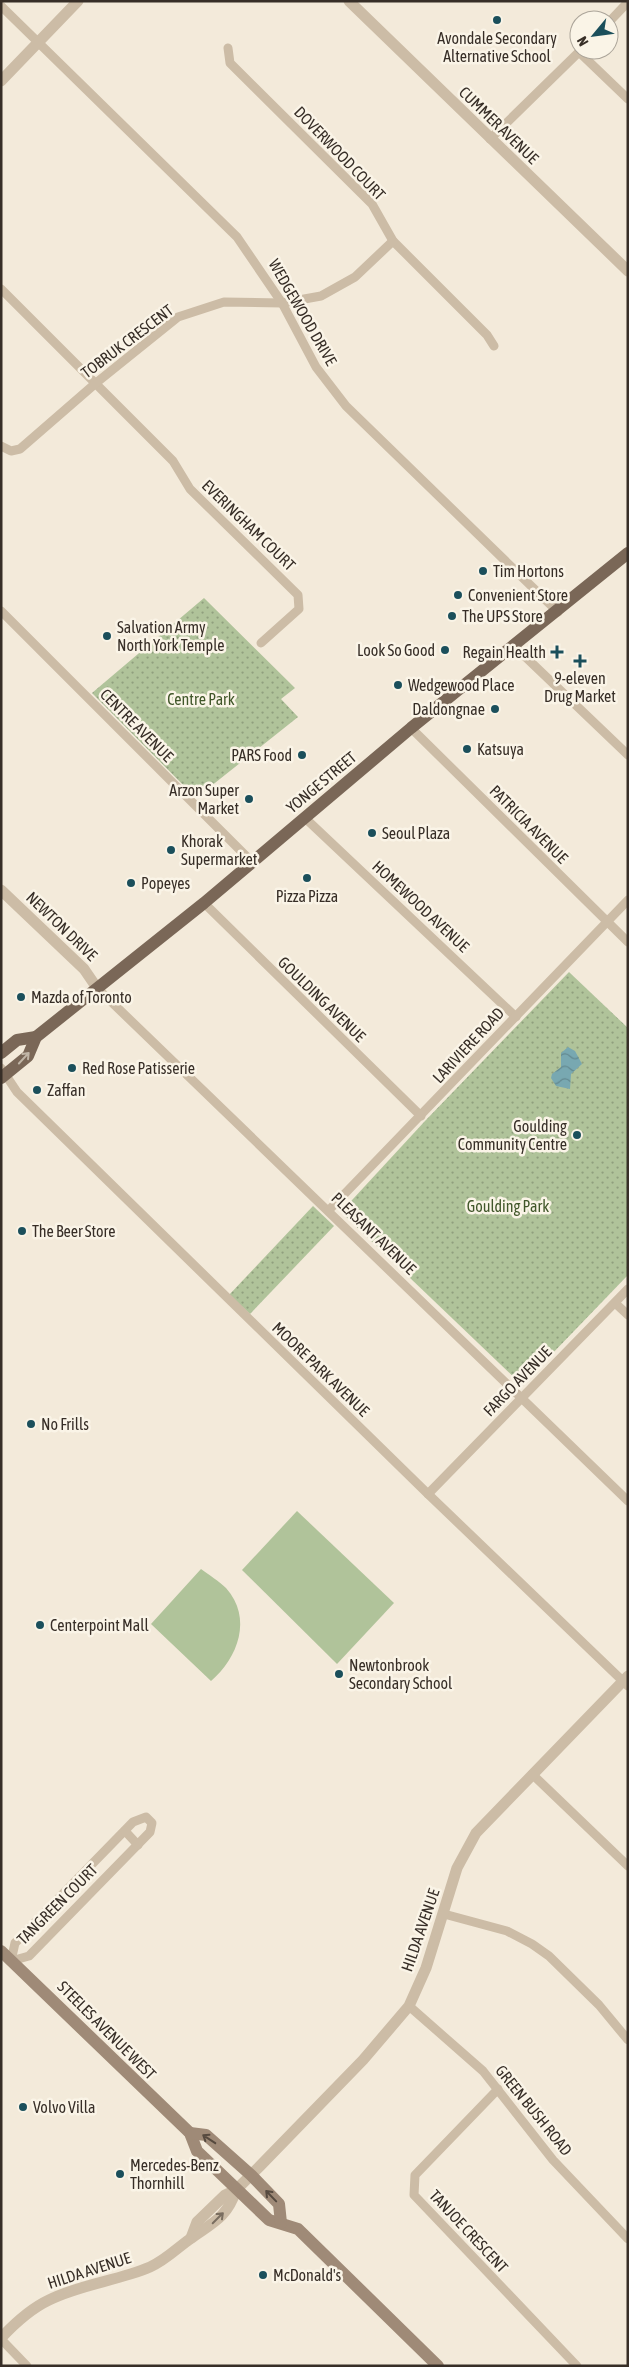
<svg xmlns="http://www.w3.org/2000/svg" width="629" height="2367" viewBox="0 0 629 2367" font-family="'Asap Condensed',sans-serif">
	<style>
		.grass { fill: #b0c39a }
		.park { fill: url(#park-dots) }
		.water { fill: url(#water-waves) }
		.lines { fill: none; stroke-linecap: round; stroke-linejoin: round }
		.minor { stroke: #ccbca6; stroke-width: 9 }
		.tertiary { stroke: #ccbca6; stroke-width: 11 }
		.secondary { stroke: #9f8a77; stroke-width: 12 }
		.primary { stroke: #7a6757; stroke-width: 12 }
		.oneway { stroke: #c0b5a6 }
		.oneway2 { stroke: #564a3f }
		.oneway3 { stroke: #7a6e60 }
		.poi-dot { fill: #1b4f5b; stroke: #faf4e7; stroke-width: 2 }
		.labels { text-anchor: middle; stroke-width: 5; stroke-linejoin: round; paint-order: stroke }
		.poi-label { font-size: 16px; fill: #372e27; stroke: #faf4e7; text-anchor: start }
		.street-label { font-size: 16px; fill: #372e27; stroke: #faf4e7 }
		.park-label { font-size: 16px; fill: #41572a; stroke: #faf4e7 }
	</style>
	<defs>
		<pattern id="park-dots" width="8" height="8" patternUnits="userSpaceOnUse" patternTransform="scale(1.25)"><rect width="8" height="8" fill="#b0c39a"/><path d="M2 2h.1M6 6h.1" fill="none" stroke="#909f7e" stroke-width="1.8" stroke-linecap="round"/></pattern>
		<pattern id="water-waves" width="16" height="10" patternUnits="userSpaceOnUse" patternTransform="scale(1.25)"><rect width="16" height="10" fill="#78a8b1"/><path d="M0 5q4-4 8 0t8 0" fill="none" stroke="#638990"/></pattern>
	</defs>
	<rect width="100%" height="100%" fill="#f3eada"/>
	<g class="grass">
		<polygon points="297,1511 394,1603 337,1664 242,1570"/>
		<path d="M 201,1569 C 209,1575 219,1581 226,1588 C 253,1618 238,1658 211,1681 L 151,1624 Z"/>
	</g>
	<g class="park">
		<polygon points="204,598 295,688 281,699 298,717 196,798 92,693"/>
		<polygon points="569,972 628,1028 628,1275 522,1385 341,1212 425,1121"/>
		<polygon points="313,1206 334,1226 250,1314 229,1295"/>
	</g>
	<polygon class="water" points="568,1047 575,1051 582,1064 571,1074 570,1089 556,1086 551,1078 552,1074 561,1067 561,1053"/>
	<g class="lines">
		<g class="minor">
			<polyline points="1,6 237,237 282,303 316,367 346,406 558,612"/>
			<polyline points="609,22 628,2"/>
			<polyline points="228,48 230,63 372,204 393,241 487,335 494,346"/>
			<polyline points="579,52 628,99"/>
			<polyline points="490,139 581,50"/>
			<polyline points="1,289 173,461 190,489 298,595 299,609 261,643"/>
			<polyline points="1,446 11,451 20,449 96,383 178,317 224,302 282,303 321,296 355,277 393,241"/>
			<polyline points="1,611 251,861"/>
			<polyline points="514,646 628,755"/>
			<polyline points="411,728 628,942"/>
			<polyline points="305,818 516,1017"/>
			<polyline points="204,903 421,1116"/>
			<polyline points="97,988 628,1501"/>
			<polyline points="1,1068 17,1092 428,1494 628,1686"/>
			<polyline points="329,1210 628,900"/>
			<polyline points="615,1303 628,1315"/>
			<polyline points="428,1494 628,1289"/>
			<polyline points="532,1774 628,1866"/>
			<polygon points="146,1817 152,1823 150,1832 29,1956 11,1961 15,1943 133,1822"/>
			<polyline points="125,1831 138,1845"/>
			<polyline points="444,1914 507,1931 532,1944 549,1956 599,2005 628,2040"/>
			<polyline points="409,2006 483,2071 553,2160 628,2239"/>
			<polyline points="498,2089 415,2175 414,2195 577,2366"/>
			<polyline points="1,2339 27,2366"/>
		</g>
		<g class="tertiary">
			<polyline points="349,1 628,271"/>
			<polyline points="1,81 78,1"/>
			<polyline points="1,890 84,969 97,988"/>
			<polyline points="191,2238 197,2222 225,2195 236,2190 260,2166 363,2060 409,2006 426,1968 457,1868 476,1833 628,1676"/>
			<path d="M 1,2338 C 15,2323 30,2309 49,2300 C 81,2284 117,2281 150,2267 C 166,2260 177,2248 190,2239 C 212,2223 227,2218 236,2190"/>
		</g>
		<g class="secondary">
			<polyline points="1,1951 190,2133 197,2151 269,2220 298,2229 438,2366"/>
			<polyline points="190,2133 206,2135 251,2175 279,2204 281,2223"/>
		</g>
		<g class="primary">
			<polyline points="1,1053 17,1040 36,1037"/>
			<polyline points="1,1078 28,1056 36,1037 204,903 411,728 628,553"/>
		</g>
	</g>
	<defs><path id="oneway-shaft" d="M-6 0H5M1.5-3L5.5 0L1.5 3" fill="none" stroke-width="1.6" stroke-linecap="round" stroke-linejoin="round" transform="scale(1.25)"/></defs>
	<use class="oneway" href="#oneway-shaft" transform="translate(24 1058) rotate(-47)"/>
	<g class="oneway2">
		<use href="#oneway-shaft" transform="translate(209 2139) rotate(-147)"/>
		<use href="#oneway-shaft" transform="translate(271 2196) rotate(-134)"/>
	</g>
	<use class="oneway3" href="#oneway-shaft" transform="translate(218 2218) rotate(-45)"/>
	<g class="poi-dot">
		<circle cx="497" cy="20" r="5"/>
		<circle cx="483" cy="571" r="5"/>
		<circle cx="458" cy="595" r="5"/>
		<circle cx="452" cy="616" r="5"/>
		<circle cx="107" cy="636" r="5"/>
		<circle cx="445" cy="650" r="5"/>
		<path d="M554.5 644.5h5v5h5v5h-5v5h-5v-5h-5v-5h5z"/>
		<path d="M577.5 653.5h5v5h5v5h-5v5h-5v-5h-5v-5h5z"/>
		<circle cx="398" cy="685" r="5"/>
		<circle cx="495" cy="709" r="5"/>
		<circle cx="467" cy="749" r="5"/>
		<circle cx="302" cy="755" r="5"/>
		<circle cx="249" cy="799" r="5"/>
		<circle cx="372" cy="833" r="5"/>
		<circle cx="171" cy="850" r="5"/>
		<circle cx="307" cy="878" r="5"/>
		<circle cx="131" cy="883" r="5"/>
		<circle cx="21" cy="997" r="5"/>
		<circle cx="72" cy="1068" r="5"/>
		<circle cx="37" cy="1090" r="5"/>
		<circle cx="577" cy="1135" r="5"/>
		<circle cx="22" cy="1231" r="5"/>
		<circle cx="31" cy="1424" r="5"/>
		<circle cx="40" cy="1625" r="5"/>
		<circle cx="339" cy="1674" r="5"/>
		<circle cx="23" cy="2107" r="5"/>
		<circle cx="120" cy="2174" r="5"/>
		<circle cx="263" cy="2275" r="5"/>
	</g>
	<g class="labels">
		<g class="poi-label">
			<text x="497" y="44" text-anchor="middle">Avondale Secondary<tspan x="497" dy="18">Alternative School</tspan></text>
			<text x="493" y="577">Tim Hortons</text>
			<text x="468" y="601">Convenient Store</text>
			<text x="462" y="622">The UPS Store</text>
			<text x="117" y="633">Salvation Army<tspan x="117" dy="18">North York Temple</tspan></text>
			<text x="435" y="656" text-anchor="end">Look So Good</text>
			<text x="546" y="658" text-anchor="end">Regain Health</text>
			<text x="580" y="684" text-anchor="middle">9-eleven<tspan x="580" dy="18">Drug Market</tspan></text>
			<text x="408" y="691">Wedgewood Place</text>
			<text x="485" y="715" text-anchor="end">Daldongnae</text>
			<text x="477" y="755">Katsuya</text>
			<text x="292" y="761" text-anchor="end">PARS Food</text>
			<text x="239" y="796" text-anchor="end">Arzon Super<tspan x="239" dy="18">Market</tspan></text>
			<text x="382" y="839">Seoul Plaza</text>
			<text x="181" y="847">Khorak<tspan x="181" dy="18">Supermarket</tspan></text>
			<text x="141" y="889">Popeyes</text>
			<text x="307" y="902" text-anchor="middle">Pizza Pizza</text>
			<text x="31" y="1003">Mazda of Toronto</text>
			<text x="82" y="1074">Red Rose Patisserie</text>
			<text x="47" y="1096">Zaffan</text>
			<text x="567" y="1132" text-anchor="end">Goulding<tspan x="567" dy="18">Community Centre</tspan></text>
			<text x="32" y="1237">The Beer Store</text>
			<text x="41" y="1430">No Frills</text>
			<text x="50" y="1631">Centerpoint Mall</text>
			<text x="349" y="1671">Newtonbrook<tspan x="349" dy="18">Secondary School</tspan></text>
			<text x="33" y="2113">Volvo Villa</text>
			<text x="130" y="2171">Mercedes-Benz<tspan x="130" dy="18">Thornhill</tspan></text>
			<text x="273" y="2281">McDonald's</text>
		</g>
		<g class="street-label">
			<text transform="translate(499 125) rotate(44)" y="6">CUMMER AVENUE</text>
			<text transform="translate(340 153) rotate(46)" y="6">DOVERWOOD COURT</text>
			<text transform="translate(303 312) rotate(60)" y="6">WEDGEWOOD DRIVE</text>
			<text transform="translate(127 341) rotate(-37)" y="6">TOBRUK CRESCENT</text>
			<text transform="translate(249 525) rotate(44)" y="6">EVERINGHAM COURT</text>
			<text transform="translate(137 725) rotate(45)" y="6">CENTRE AVENUE</text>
			<text transform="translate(321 782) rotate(-40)" y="6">YONGE STREET</text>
			<text transform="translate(529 824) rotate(45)" y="6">PATRICIA AVENUE</text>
			<text transform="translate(421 906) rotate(43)" y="6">HOMEWOOD AVENUE</text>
			<text transform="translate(62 926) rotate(44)" y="6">NEWTON DRIVE</text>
			<text transform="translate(322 999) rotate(44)" y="6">GOULDING AVENUE</text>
			<text transform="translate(468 1045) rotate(-47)" y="6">LARIVIERE ROAD</text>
			<text transform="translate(374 1233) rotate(44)" y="6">PLEASANT AVENUE</text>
			<text transform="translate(321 1369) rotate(44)" y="6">MOORE PARK AVENUE</text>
			<text transform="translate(517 1381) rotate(-46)" y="6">FARGO AVENUE</text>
			<text transform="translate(57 1904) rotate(-45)" y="6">TANGREEN COURT</text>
			<text transform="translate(420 1930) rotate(-71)" y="6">HILDA AVENUE</text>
			<text transform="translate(107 2030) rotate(45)" y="6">STEELES AVENUE WEST</text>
			<text transform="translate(534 2110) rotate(51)" y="6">GREEN BUSH ROAD</text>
			<text transform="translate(469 2231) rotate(47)" y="6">TANJOE CRESCENT</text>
			<text transform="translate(89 2270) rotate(-18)" y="6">HILDA AVENUE</text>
		</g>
		<g class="park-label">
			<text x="201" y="705">Centre Park</text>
			<text x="508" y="1212">Goulding Park</text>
		</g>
	</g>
	<rect width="629" height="2367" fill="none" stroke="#372e27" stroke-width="5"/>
	<g transform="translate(594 35) rotate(241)"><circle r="24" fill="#faf4e7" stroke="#aca59a"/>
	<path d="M0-4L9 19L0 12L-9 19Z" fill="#1b4f5b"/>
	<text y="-8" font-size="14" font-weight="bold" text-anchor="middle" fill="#372e27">N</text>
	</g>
</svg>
